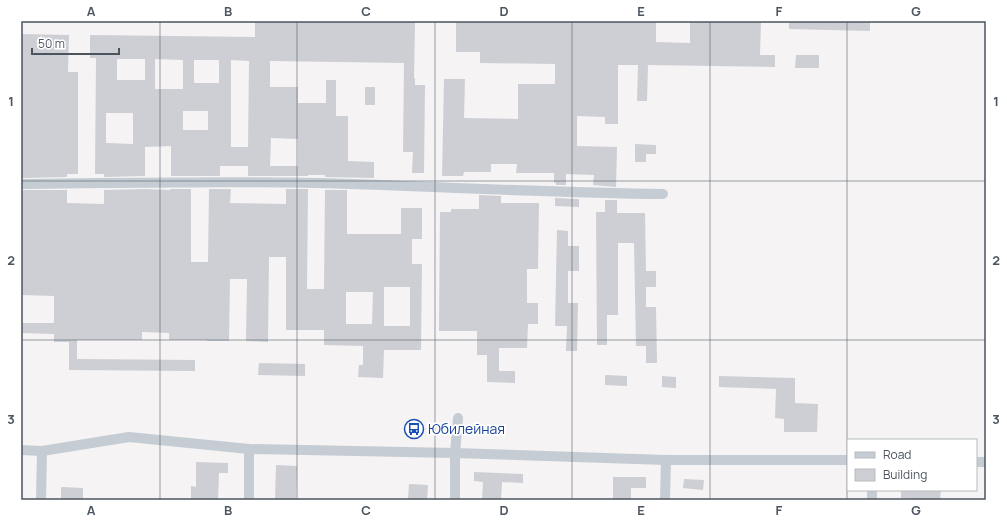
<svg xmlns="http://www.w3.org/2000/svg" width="1007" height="521" viewBox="0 0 1007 521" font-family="Manrope,sans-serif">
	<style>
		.building { fill: #cdcfd4; fill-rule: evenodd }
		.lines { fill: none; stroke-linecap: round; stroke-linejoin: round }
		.minor { stroke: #c5ccd3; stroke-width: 10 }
		.grid { fill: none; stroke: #4b545f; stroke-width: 1; stroke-opacity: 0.55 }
		.labels { text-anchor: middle; stroke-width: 3.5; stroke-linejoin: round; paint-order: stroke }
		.transit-label { font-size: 14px; fill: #164399; stroke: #fff; text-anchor: start }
		.neatline { fill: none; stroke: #4b545f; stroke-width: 1.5 }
		.grid-label { font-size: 13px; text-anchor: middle; font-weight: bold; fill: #4b545f }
	</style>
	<rect width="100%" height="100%" fill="#f5f3f3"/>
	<g class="building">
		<path d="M 255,21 L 415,21 L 414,78 L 415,78 L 415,85 L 425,85 L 424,173 L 412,173 L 413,152 L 403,152 L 404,63 L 270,61 L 270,87 L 298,87 L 298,103 L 326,103 L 326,80 L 336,80 L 336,116 L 348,116 L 348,161 L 374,162 L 374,178 L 325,177 L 325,175 L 308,175 L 308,176 L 248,176 L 248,166 L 220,166 L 220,176 L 171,176 L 171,146 L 145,147 L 145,176 L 104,177 L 104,174 L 95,174 L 96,58 L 90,58 L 90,35 L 255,37 ZM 117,59 L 145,59 L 145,80 L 117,80 ZM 155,59 L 183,60 L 183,89 L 155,89 ZM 194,60 L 219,60 L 219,83 L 194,83 ZM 231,60 L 249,61 L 248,147 L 231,147 ZM 183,111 L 208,111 L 208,130 L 183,130 ZM 106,113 L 133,113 L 133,144 L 106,143 ZM 271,138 L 298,139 L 298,166 L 270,166 Z"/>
		<polygon points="456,21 656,21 656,42 690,43 690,21 761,21 760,55 775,55 775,67 648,65 647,101 637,101 638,65 618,65 618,124 605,124 605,117 577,116 577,146 617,147 616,187 593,185 594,175 566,174 566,185 556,185 556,183 554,183 554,173 516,173 517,164 491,164 491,172 464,172 463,176 442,176 444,79 465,79 464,118 518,119 518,84 555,84 555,64 480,63 480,52 456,52"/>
		<polygon points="789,21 870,21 870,31 789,29"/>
		<polygon points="21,34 69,35 68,72 78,72 78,174 67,174 67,177 21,178"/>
		<polygon points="796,55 819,55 819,68 795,68"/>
		<rect x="365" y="87" width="10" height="18"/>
		<polygon points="635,144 656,145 656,154 646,154 646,162 635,162"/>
		<path d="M 145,189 L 170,190 L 170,189 L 191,189 L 191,262 L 208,262 L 209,189 L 231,189 L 230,203 L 286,204 L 286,189 L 308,189 L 307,289 L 324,289 L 325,190 L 347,190 L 347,234 L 401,234 L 401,208 L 422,208 L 422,239 L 412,239 L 412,264 L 422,264 L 421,350 L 384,350 L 383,378 L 358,377 L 359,365 L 363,365 L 363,346 L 324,345 L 324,330 L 286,330 L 286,257 L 269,257 L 268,342 L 246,341 L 247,279 L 230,279 L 229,341 L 207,341 L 207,340 L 169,340 L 169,333 L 142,332 L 142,340 L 77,340 L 77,359 L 195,360 L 195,371 L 69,370 L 69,342 L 54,342 L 54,334 L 21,333 L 21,323 L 54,323 L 54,296 L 21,295 L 21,190 L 67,190 L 67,203 L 104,204 L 104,190 ZM 384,287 L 410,287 L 410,326 L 384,326 ZM 346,292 L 373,292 L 372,324 L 346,324 Z"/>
		<polygon points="479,195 501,196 501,203 539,203 538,269 527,269 527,303 538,303 538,324 528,324 527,348 499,348 499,371 515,371 515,383 487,382 487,355 477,355 477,331 439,331 440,212 451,212 451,209 479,209"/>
		<polygon points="555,198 579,199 579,207 555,206"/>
		<polygon points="605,200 617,200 617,213 645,213 646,271 656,271 656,287 646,287 646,307 656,307 657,363 646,363 646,346 636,346 634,243 618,243 618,315 607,315 607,345 597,345 596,212 605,212"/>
		<polygon points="557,230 568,231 568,246 579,246 579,271 568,271 568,303 578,303 577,351 566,351 567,326 555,326"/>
		<polygon points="259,363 305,364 305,376 258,375"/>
		<polygon points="605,375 627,376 627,386 605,385"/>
		<polygon points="662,376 676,377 676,388 662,387"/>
		<polygon points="719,376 795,378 795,403 818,404 817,432 784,432 784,419 775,418 776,389 719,387"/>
		<polygon points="196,462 228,463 228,473 219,473 218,500 191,500 191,486 196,487"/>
		<polygon points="276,465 297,466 296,500 275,500"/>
		<polygon points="474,472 523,474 523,483 502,482 501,500 482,500 483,482 474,481"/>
		<polygon points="613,477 646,477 646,488 631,488 631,500 613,500"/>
		<polygon points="684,479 704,480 703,490 683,488"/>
		<polygon points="409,484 428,485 427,500 408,500"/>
		<polygon points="61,487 83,488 83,500 61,500"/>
		<polygon points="901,490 941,490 940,500 901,498"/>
	</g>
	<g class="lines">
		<g class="minor">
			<path d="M 21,184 C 120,183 219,181 318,183 C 433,186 548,193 663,194"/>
			<polyline points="21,450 42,451 129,437 249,449 455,453 666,460 848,460"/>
			<polyline points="976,462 986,462"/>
			<polyline points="41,500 42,451"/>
			<polyline points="249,500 249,449"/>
			<polyline points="455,500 455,453 458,418"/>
			<polyline points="665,500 666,460"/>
			<polyline points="872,500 872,490"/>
		</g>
	</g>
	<path class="grid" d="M 160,21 L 160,500M 297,21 L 297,500M 435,21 L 435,500M 572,21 L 572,500M 710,21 L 710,500M 847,21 L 847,500M 21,181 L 986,181M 21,340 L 986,340"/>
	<defs>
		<symbol id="bus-ring" viewBox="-11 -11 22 22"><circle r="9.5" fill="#fff" stroke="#1a4fb4" stroke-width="1.5"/><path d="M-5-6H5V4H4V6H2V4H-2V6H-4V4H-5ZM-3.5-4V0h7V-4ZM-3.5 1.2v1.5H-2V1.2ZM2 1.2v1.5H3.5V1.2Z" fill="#1a4fb4"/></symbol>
	</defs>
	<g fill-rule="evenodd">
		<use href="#bus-ring" x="403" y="418" width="22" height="22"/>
	</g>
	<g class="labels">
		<g class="transit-label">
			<text x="428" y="434">Юбилейная</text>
		</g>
	</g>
	<rect width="1007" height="521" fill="none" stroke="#ffffff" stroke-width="44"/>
	<rect x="847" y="439" width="130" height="52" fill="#ffffff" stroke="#b7bbbf"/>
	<rect x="855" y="452" width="20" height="6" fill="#c5ccd3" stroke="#b7bbbf"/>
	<text x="883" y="459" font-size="12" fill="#4b545f">Road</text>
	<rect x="855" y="469" width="20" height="12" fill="#cdcfd4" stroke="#b7bbbf"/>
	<text x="883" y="479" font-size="12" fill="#4b545f">Building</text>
	<path d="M32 48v6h87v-6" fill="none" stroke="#4b545f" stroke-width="2"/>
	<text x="38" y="48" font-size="12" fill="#4b545f" stroke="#ffffff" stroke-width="3" paint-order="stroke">50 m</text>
	<rect x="22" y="22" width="963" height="477" class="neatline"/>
	<g class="grid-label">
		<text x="91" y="16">A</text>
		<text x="228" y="16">B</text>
		<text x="366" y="16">C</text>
		<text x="504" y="16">D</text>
		<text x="641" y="16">E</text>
		<text x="779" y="16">F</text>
		<text x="916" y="16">G</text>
		<text x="11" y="106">1</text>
		<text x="996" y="106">1</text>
		<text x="11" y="265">2</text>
		<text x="996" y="265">2</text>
		<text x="11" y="424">3</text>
		<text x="996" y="424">3</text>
		<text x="91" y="515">A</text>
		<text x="228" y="515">B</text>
		<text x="366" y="515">C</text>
		<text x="504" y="515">D</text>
		<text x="641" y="515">E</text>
		<text x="779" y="515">F</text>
		<text x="916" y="515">G</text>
	</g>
</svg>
